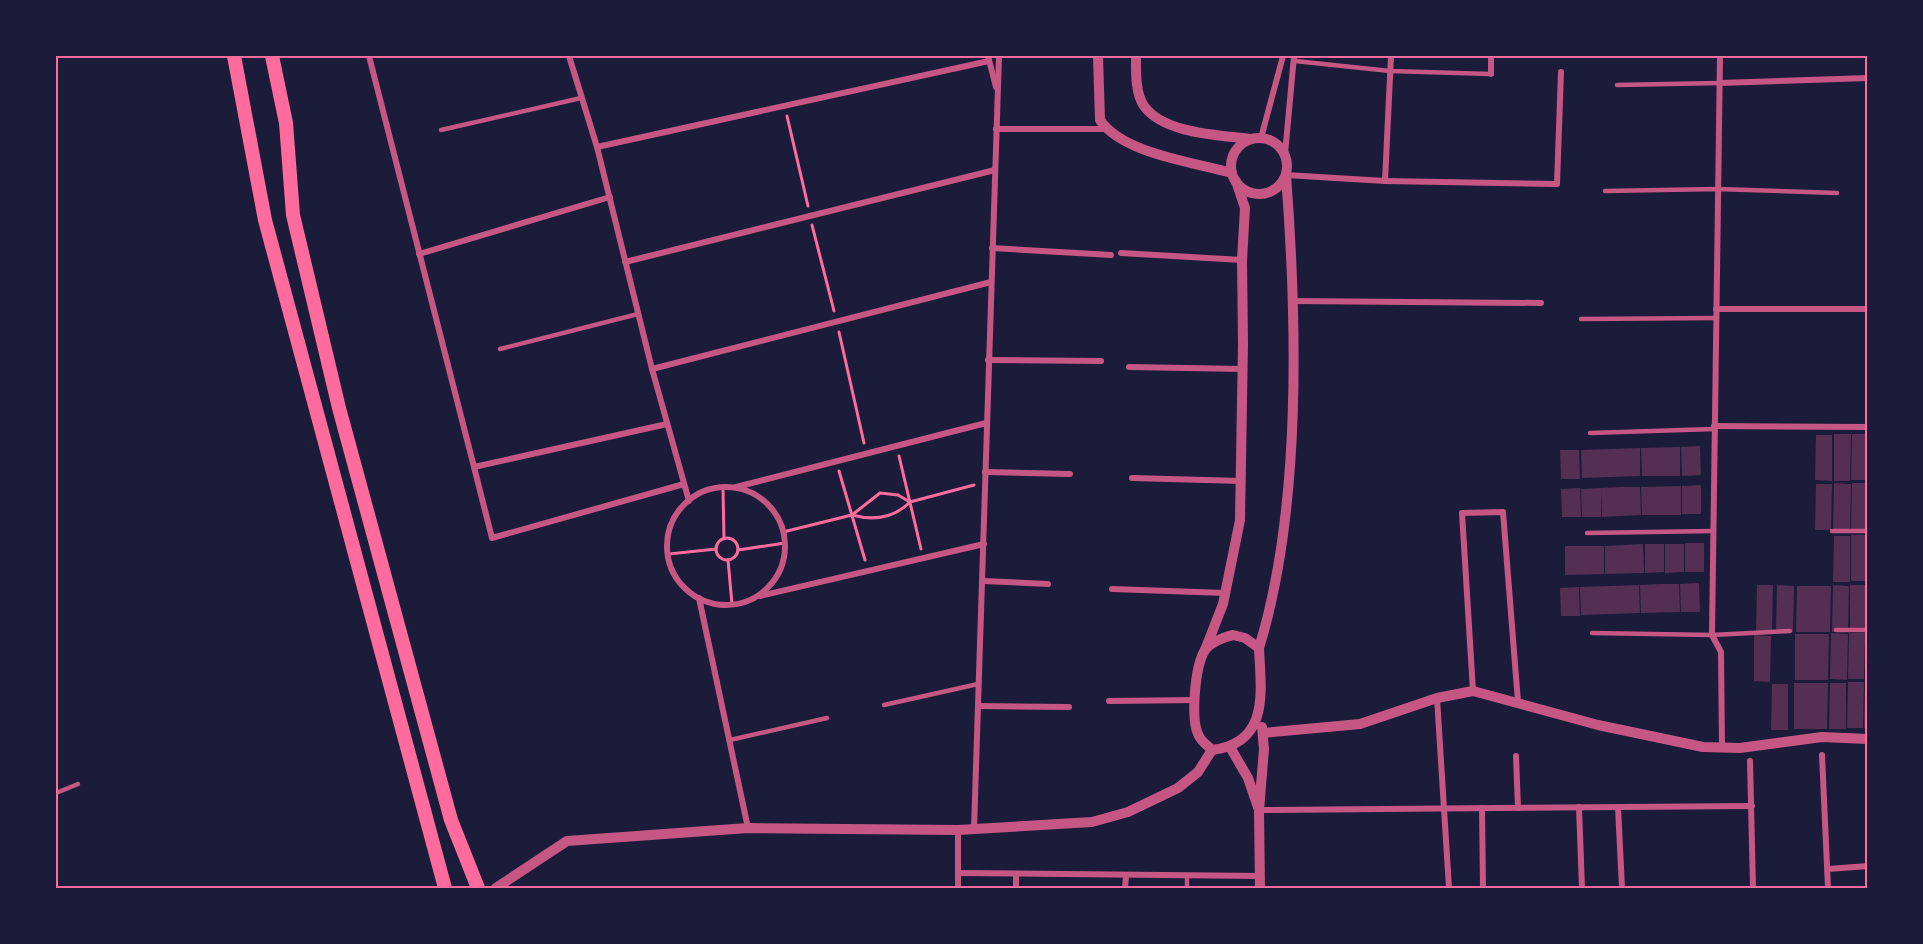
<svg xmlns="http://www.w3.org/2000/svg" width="1923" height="944" viewBox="0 0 1923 944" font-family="'Space Grotesk',sans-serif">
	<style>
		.building { fill: #542f53 }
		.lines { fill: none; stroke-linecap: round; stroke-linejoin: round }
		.path { stroke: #ff6b9d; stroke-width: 3 }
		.service { stroke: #c65784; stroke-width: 4.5 }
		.minor { stroke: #c65784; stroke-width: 6 }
		.tertiary { stroke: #c65784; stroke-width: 10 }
		.primary { stroke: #ff6b9d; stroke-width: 14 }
		.neatline { fill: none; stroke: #ff6b9d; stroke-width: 2 }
	</style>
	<rect width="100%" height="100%" fill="#1b1b3a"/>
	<g class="building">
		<polygon points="1834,434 1851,434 1850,481 1834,481"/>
		<polygon points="1852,434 1868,434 1868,480 1851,480"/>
		<polygon points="1816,435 1832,435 1832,481 1815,480"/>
		<polygon points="1700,446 1701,475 1682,476 1681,447"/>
		<polygon points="1680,447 1680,476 1642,476 1641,448"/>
		<polygon points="1640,448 1640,476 1582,478 1581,450"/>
		<polygon points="1560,450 1579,450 1580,479 1561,479"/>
		<polygon points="1834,483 1851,484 1850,530 1833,529"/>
		<polygon points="1852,483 1868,483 1867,529 1851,529"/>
		<polygon points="1816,484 1832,484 1831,530 1815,530"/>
		<polygon points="1701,485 1701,514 1682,514 1682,486"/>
		<polygon points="1681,486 1681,515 1642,515 1641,487"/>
		<polygon points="1621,487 1640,487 1641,515 1602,517 1601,488"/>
		<polygon points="1580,488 1581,517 1562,517 1561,489"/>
		<polygon points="1601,488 1601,517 1582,517 1581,489"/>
		<polygon points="1851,535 1868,535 1867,581 1851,581"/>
		<polygon points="1834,536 1850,536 1850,582 1833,582"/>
		<rect x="1685" y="543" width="19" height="29"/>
		<polygon points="1643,544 1644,573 1605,574 1605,546"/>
		<polygon points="1645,544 1664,544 1664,572 1645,573"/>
		<polygon points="1665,544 1684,544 1684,572 1665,573"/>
		<polygon points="1565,546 1604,546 1604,574 1565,575"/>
		<polygon points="1699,583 1700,612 1681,612 1680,584"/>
		<polygon points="1660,584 1679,584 1680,612 1641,613 1640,585"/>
		<polygon points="1639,585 1640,613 1581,615 1580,587"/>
		<polygon points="1757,585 1773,585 1772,631 1756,631"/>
		<polygon points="1777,585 1794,586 1793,632 1776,632"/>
		<polygon points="1833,585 1849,586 1848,632 1832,632"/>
		<polygon points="1850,585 1867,585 1866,631 1850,631"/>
		<polygon points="1797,586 1831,586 1830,632 1796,632"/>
		<polygon points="1579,587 1580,616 1561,616 1560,588"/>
		<polygon points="1831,633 1848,634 1847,680 1830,679"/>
		<polygon points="1849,633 1865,633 1864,679 1848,679"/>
		<polygon points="1795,634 1829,634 1828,680 1795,680"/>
		<polygon points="1754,635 1771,636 1770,682 1754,681"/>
		<polygon points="1848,682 1864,682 1863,728 1847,728"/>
		<polygon points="1865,682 1868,682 1868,728 1864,728"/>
		<polygon points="1794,683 1828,683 1827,729 1794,729"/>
		<polygon points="1830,683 1846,683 1846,729 1829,729"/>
		<polygon points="1772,684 1788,684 1788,730 1771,730"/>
	</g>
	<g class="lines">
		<g class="path">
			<polyline points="787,116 808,206"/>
			<polyline points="812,225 834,311"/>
			<polyline points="839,332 864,443"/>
			<polyline points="899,456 921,549"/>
			<polyline points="839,471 865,560"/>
			<polyline points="723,488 724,539"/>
			<path d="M 852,515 C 874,521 894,518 910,502"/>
			<polyline points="783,532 852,515 880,493 898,495 910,502 974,485"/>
			<circle cx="727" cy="549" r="11"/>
			<polyline points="738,550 785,543"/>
			<polyline points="669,554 716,549"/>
			<polyline points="728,560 732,604"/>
		</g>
		<g class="service">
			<polyline points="1295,61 1390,71 1491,74"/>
			<polyline points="1617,85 1719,83"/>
			<polyline points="441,130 581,98"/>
			<polyline points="1605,191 1717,189 1837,193"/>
			<polyline points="1581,319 1716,318"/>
			<polyline points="500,349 638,314"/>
			<polyline points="1590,433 1714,429"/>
			<polyline points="1832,531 1868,531"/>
			<polyline points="1587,533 1713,531"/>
			<polyline points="1836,630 1868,630"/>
			<polyline points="1592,633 1712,635 1790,631"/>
			<polyline points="884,705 978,684"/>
			<polyline points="730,740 827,718"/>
			<polyline points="56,793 78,784"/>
			<polyline points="1187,888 1187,876"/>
		</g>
		<g class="minor">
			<polyline points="369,56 474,467 667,424"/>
			<polyline points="569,56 597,147 652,369 689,501"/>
			<polyline points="988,56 996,87"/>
			<polyline points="1720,56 1712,635 1721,652 1722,748"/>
			<polyline points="1491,74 1491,56"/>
			<polyline points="1719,83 1868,78"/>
			<polyline points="996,129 1106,129"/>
			<polyline points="1261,138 1283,56"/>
			<polyline points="597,147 989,61"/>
			<polyline points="1285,154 1294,56"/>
			<polyline points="1286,175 1385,181 1391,56"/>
			<polyline points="1385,181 1557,184 1561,72"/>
			<polyline points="992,248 1111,255"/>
			<polyline points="1121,253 1242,260"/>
			<polyline points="419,254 610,197"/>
			<polyline points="625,262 995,170"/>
			<polyline points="1292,301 1541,303"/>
			<polyline points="1716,309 1868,309"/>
			<polyline points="988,360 1101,361"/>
			<polyline points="1129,367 1243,369"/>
			<polyline points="652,369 991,282"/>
			<polyline points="1714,426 1868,427"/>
			<polyline points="474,467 492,538 684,484"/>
			<polyline points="985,472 1070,474"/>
			<polyline points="1132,478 1241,481"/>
			<polyline points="736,487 986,423"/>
			<circle cx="726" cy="546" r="59"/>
			<polyline points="983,581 1048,584"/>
			<polyline points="1112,589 1225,593"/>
			<polyline points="760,596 984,544"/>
			<polyline points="699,598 748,828"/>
			<polyline points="1473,691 1462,513 1503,512 1518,702"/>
			<polyline points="1437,698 1449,888"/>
			<polyline points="1109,701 1195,700"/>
			<polyline points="978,706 1069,707"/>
			<polyline points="1822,755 1828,888"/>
			<polyline points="1516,756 1518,808"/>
			<polyline points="1750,761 1753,888"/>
			<polyline points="1579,807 1582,888"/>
			<polyline points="1618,807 1622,888"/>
			<polyline points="1482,808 1483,888"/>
			<polyline points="1259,810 1752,806"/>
			<polyline points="974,829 999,56"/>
			<polyline points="1828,869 1868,866"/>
			<polyline points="958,873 1260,876"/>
			<polyline points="958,888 958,830"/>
			<polyline points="1016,888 1016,874"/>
			<polyline points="1125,888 1126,876"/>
		</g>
		<g class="tertiary">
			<path d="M 1098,56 L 1100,120 C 1123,154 1194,162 1232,173"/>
			<path d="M 1136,56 C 1136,71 1135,93 1144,106 C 1164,134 1220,135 1251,139"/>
			<circle cx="1259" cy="166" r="28"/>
			<path d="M 1233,635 L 1245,638 L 1259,648 C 1261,692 1270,743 1212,750 C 1208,746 1201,741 1199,736 C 1190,720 1195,666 1205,650 C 1211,642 1224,637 1233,635 Z"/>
			<path d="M 1259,648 C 1302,508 1297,320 1286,175"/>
			<polyline points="1205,650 1223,604 1240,520 1243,343 1242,260 1245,208 1236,181"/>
			<polyline points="1263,733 1360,724 1437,698 1473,691 1598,725 1703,747 1740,748 1822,737 1868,739"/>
			<polyline points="1230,747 1248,778 1258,807"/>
			<polyline points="496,888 567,841 748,828 958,830 1092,822 1128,812 1178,788 1198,772 1212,750"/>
			<polyline points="1260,888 1259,810 1264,749 1262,727"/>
		</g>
		<g class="primary">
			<polyline points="234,56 265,220 445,888"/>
			<polyline points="272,56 286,123 293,215 339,408 451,820 478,888"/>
		</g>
	</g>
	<rect width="1923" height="944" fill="none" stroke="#1b1b3a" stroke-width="114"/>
	<rect x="57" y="57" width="1809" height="830" class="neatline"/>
</svg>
